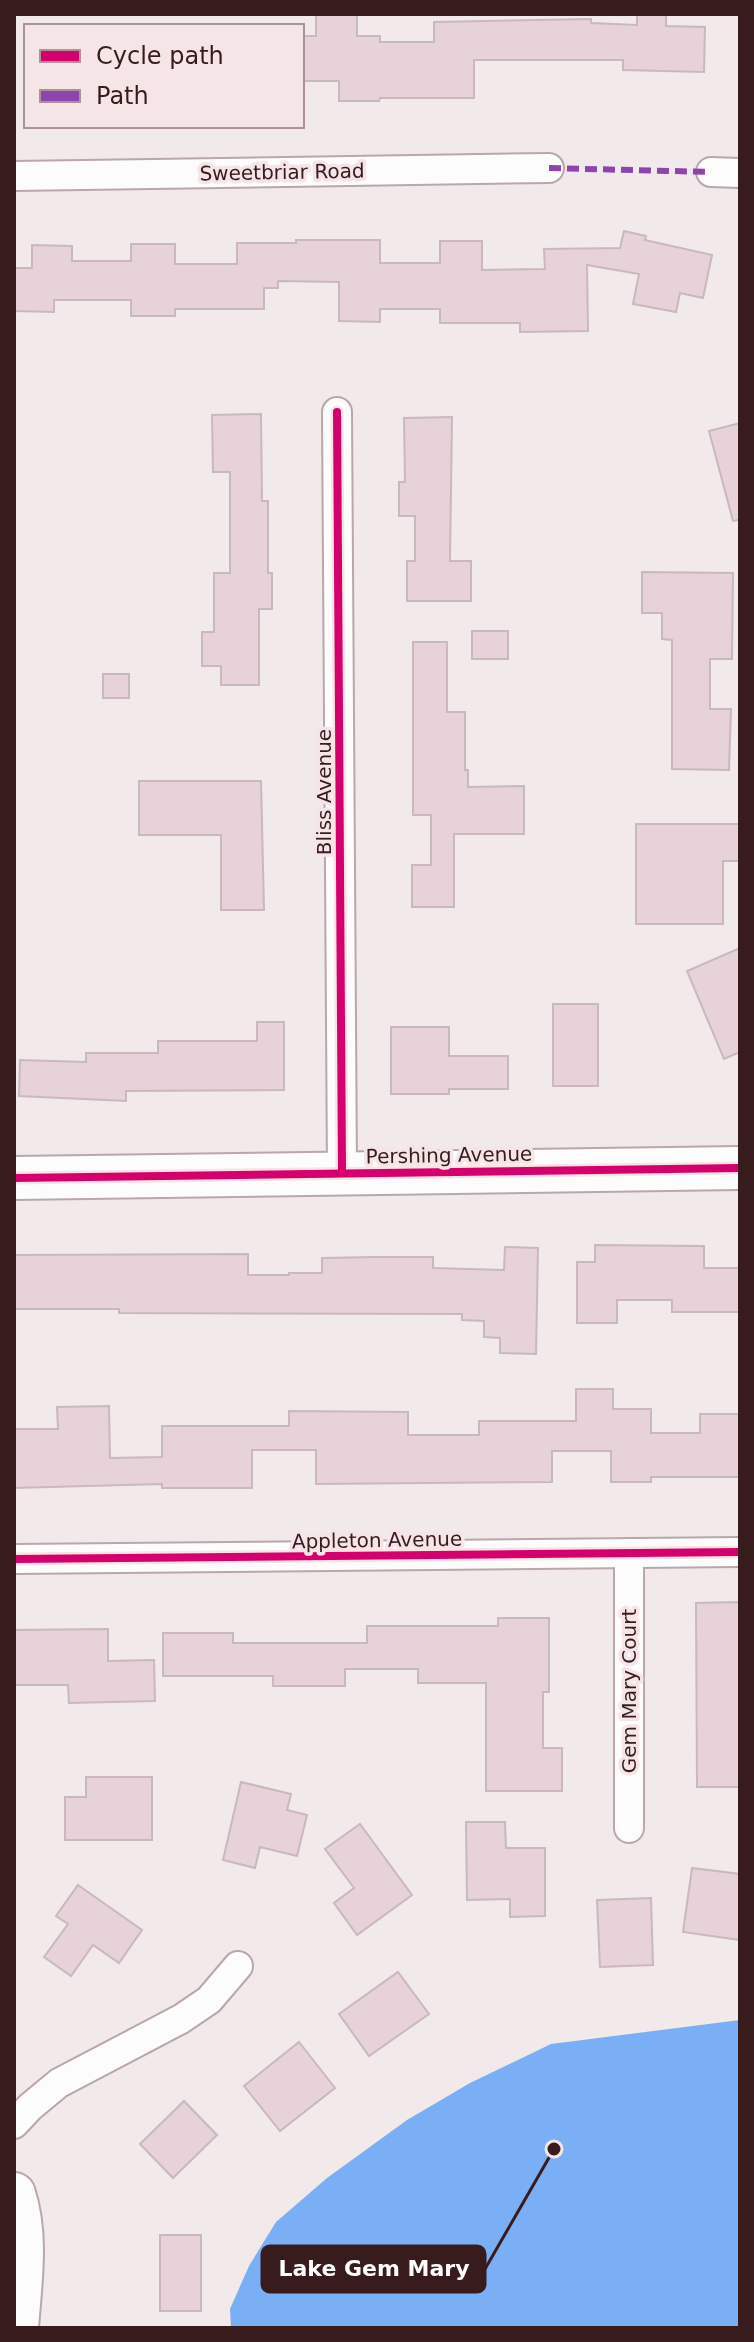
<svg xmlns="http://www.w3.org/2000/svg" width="754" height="2342" viewBox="0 0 754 2342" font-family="'DejaVu Sans',sans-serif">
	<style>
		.water { fill: #7aaff5 }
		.building { fill: #e6d2d8; stroke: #c9b8bd; stroke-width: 2 }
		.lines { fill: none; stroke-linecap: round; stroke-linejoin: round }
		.street-casing { stroke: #b9a7a9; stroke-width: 32 }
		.secondary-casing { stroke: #b9a7a9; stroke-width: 46 }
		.street { stroke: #fdfcfc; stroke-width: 28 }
		.secondary { stroke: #fdfcfc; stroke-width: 42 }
		.quiet { stroke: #8e44ad; stroke-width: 6; stroke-dasharray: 12 6; stroke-linecap: butt }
		.cycleway-casing { stroke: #f6e5e6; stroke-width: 13 }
		.cycleway { stroke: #d6006c; stroke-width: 8 }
		.labels { text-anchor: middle; stroke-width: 7; stroke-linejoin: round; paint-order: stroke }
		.street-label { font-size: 20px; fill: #371b1d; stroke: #f6e5e6 }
		.leader { fill: none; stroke: #371b1d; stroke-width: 3 }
		.callout-dot { fill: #371b1d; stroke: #f6e5e6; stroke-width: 3 }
		.callout { fill: #371b1d; stroke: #371b1d; stroke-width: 3 }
		.callout-label { font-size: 22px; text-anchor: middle; font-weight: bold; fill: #fff }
	</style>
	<rect width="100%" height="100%" fill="#f2e9ea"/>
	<polygon class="water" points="740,2020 740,2328 231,2328 230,2309 249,2266 276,2222 327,2178 407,2120 470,2083 551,2044"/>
	<g class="building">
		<polygon points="316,14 357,15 357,36 380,36 380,42 434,42 434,22 591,19 591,23 637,25 637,14 666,14 666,26 705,27 704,72 623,70 623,60 474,60 474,98 380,98 379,101 339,101 339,81 302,81 302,36 316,36"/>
		<polygon points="624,231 646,236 645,240 712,255 703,298 680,293 676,312 633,304 639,274 587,265 588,331 520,332 520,323 440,323 440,309 380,309 380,322 339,321 339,282 278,281 278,288 264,288 264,309 175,309 175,316 131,316 131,300 54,300 54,312 14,311 14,268 32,268 32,245 72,246 72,261 131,261 131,244 175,244 175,264 237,264 237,243 296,243 296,240 380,240 380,263 440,263 440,241 482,241 482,270 545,269 544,249 620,248"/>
		<polygon points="261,414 262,501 268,501 268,573 272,573 272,609 259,609 259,685 221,685 221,666 202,666 202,632 214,632 214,573 230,573 230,472 213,472 212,415"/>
		<polygon points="452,417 450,561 471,561 471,601 407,601 407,561 415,561 415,516 399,516 399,482 405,482 404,418"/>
		<polygon points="740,423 740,520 733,521 709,431"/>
		<polygon points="642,572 733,573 732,659 710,659 710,709 731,709 729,770 672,769 672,640 662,639 662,613 642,613"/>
		<rect x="472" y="631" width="36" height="28"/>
		<polygon points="413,642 447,642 447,712 465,712 465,770 468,770 468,787 524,786 524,834 454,834 454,907 412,907 412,865 431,865 431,815 413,815"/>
		<rect x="103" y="674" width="26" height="24"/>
		<polygon points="139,781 261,781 264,910 221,910 221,835 139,835"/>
		<polygon points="636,824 740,824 740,861 723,861 723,924 636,924"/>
		<polygon points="740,948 740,1052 724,1059 687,971"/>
		<rect x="553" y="1004" width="45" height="82"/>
		<polygon points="257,1022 284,1022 284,1090 126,1091 126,1101 19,1096 20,1060 86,1062 86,1053 158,1053 158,1041 257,1041"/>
		<polygon points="391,1027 449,1027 449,1056 508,1056 508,1089 449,1089 449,1094 391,1094"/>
		<polygon points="595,1245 704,1246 704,1268 740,1268 740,1312 672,1312 672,1300 617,1300 617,1323 577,1323 577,1262 595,1262"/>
		<polygon points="505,1247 538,1248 536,1354 500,1353 500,1338 484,1337 484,1321 462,1320 462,1314 119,1313 119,1309 14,1309 14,1255 248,1254 248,1275 289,1275 289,1273 322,1273 322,1258 375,1257 433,1257 433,1268 504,1270"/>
		<polygon points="576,1389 613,1389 613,1409 651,1409 651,1433 700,1433 700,1414 740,1414 740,1477 651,1477 651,1482 611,1482 611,1451 552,1451 552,1482 316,1484 316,1450 252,1450 252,1488 162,1488 162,1484 14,1488 14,1429 58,1429 57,1407 109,1406 110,1458 162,1457 162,1426 289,1426 289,1411 408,1412 408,1435 479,1435 479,1421 576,1421"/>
		<polygon points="740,1602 740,1787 697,1787 696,1603"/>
		<polygon points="498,1618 549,1618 549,1692 543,1692 543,1748 562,1748 562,1791 486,1791 486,1683 418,1683 418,1669 345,1669 345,1686 273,1686 273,1676 163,1676 163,1633 233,1633 233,1643 367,1643 367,1626 498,1626"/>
		<polygon points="108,1629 108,1661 154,1660 155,1701 69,1703 68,1685 14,1685 14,1630"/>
		<polygon points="86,1777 152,1777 152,1840 65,1840 65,1797 86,1797"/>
		<polygon points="241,1782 291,1794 287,1810 307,1815 297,1856 260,1847 255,1868 223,1860"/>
		<polygon points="466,1822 505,1822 506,1848 545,1848 545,1916 510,1917 510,1899 467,1900"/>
		<polygon points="360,1824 412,1895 357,1935 334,1903 354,1888 325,1849"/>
		<polygon points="692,1868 740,1874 740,1940 683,1932"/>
		<polygon points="78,1885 142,1930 119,1963 93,1945 71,1976 44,1957 68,1924 56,1916"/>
		<polygon points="651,1898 653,1965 600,1967 597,1900"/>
		<polygon points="398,1972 429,2014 369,2056 339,2014"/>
		<polygon points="299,2042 335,2088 280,2131 244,2086"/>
		<polygon points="184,2101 217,2135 173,2178 140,2144"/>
		<rect x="160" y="2235" width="41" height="76"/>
	</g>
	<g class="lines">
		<defs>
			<g id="street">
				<polyline points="711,172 740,173"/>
				<polyline points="14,176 549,168"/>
				<polyline points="337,412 342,1172"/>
				<polyline points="629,1553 629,1828"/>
				<polyline points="14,1559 740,1552"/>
				<polyline points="14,2124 30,2107 59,2083 181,2019 209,2000 238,1966"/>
			</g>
			<g id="secondary">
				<polyline points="14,1178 740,1168"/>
				<path d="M 14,2194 C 28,2237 20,2284 17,2328"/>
			</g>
		</defs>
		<use href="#street" class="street-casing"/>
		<use href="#secondary" class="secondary-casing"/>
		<use href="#street" class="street"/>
		<use href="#secondary" class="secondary"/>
		<polyline class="quiet" points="549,168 711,172"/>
		<defs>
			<g id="cycleway">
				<polyline points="337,412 342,1172"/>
				<polyline points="14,1178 740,1168"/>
				<polyline points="14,1559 740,1552"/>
			</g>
		</defs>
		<use href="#cycleway" class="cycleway-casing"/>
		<use href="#cycleway" class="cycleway"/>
	</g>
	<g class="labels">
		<g class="street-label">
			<text transform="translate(282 172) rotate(-1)" y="7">Sweetbriar Road</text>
			<text transform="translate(324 792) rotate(-90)" y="7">Bliss Avenue</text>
			<text transform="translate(449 1155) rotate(-1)" y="7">Pershing Avenue</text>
			<text transform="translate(377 1540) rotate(-1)" y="7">Appleton Avenue</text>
			<text transform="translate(629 1691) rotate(-90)" y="7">Gem Mary Court</text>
		</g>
	</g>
	<path class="leader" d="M554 2149L485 2269"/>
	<circle class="callout-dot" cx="554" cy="2149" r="8"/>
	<rect class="callout" x="262" y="2246" width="223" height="46" rx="8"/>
	<g class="callout-label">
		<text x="374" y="2276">Lake Gem Mary</text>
	</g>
	<rect width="754" height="2342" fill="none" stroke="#371b1d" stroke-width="32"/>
	<rect x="24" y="24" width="280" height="104" fill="#f6e5e6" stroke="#aa9496" stroke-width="2"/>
	<rect x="40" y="50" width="40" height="12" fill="#d6006c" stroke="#aa9496" stroke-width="2"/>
	<text x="96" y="64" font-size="24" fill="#371b1d">Cycle path</text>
	<rect x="40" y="90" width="40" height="12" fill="#8e44ad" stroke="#aa9496" stroke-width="2"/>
	<text x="96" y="104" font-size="24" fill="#371b1d">Path</text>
</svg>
